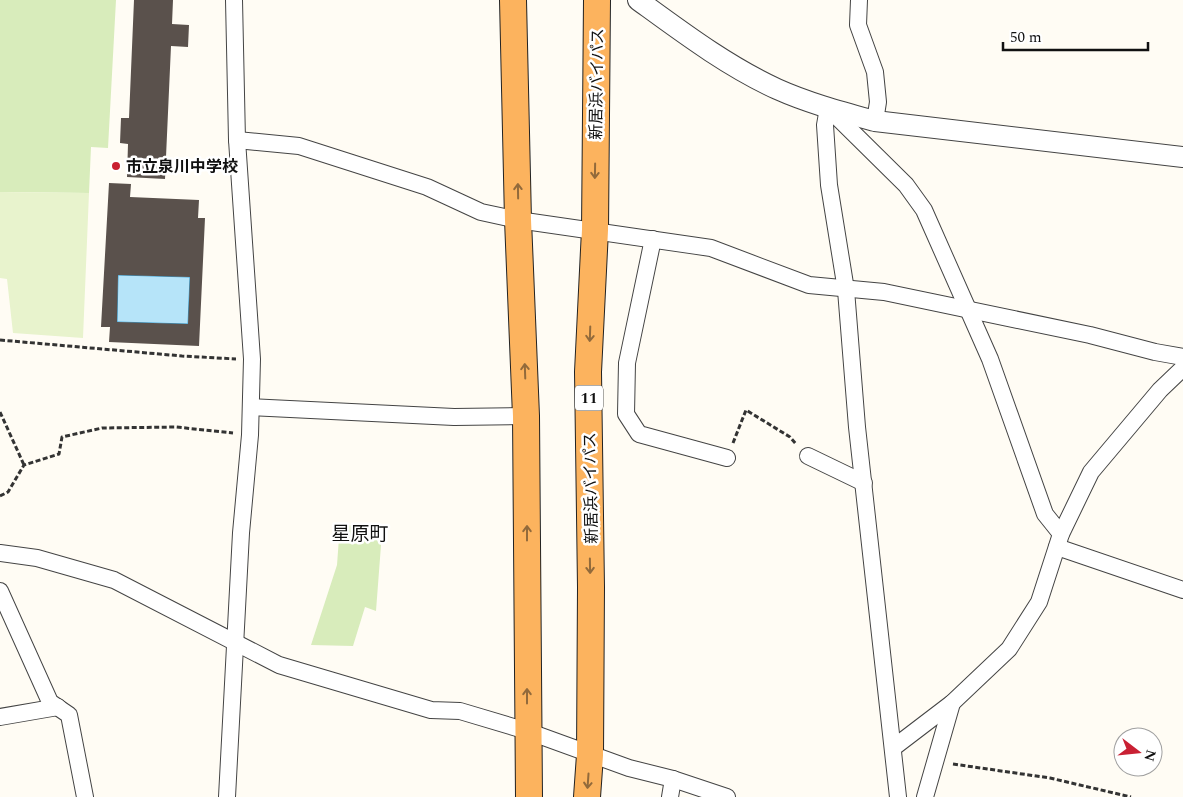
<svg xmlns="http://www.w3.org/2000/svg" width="1183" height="797" viewBox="0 0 1183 797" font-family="Spectral,'Noto Sans JP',serif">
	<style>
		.green { fill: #d8ecbb }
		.pitch { fill: #e8f3cd }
		.water { fill: #b6e4f9; stroke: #39a0d4 }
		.building { fill: #5a514c; fill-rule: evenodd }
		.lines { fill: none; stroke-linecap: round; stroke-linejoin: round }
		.minor-casing { stroke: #444; stroke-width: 18 }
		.tertiary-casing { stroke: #444; stroke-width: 22 }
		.trunk-casing { stroke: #222; stroke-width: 28 }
		.path { stroke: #333; stroke-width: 3; stroke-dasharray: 5 2.5; stroke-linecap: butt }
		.minor { stroke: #fff; stroke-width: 16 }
		.tertiary { stroke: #fff; stroke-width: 20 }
		.trunk { stroke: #fcb35e; stroke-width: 26 }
		.oneway { stroke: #926a3b }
		.poi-dot { fill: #c92033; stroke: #fff; stroke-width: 2 }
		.labels { text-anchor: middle; stroke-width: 5; stroke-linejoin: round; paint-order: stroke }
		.shield { fill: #fff; stroke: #585858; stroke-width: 1 }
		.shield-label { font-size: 15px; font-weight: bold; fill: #111 }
		.street-label { font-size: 16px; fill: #111; stroke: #fff }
		.poi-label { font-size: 16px; font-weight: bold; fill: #111; stroke: #fff; text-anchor: start }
		.quarter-label { font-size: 19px; fill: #111; stroke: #fff }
	</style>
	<rect width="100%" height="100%" fill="#fffcf4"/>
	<g class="green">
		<polygon points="0,0 116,0 108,148 91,147 89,193 0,192"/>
		<polygon points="340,524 368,528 381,545 376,611 365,607 353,646 311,645 337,565"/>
	</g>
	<polygon class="pitch" points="0,192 89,193 83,338 13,333 7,279 0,278"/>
	<polygon class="water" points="118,275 190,277 188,324 117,322"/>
	<g class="building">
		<polygon points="134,0 173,0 172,24 189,25 188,47 171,46 165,179 127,177 128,144 120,143 121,118 129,118"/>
		<path d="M 109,183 L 131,184 L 130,197 L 199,200 L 198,218 L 205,218 L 199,346 L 109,342 L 110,327 L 101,327 ZM 118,275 L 190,277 L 188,324 L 117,322 Z"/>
	</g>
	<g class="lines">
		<defs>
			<g id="minor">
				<polyline points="859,0 858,25 875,72 878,102 875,121"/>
				<polyline points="828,108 825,125 829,185 846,290 857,427 898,797"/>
				<polyline points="828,108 906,185 924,210 990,359 1045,514 1061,534"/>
				<polyline points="237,140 299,146 427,187 481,212 518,220 711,248 809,285 884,292 1090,335 1155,352 1183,357"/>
				<polyline points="653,239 627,363 626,414 639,434 727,458"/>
				<polyline points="251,407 454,417 526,416"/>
				<polyline points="808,456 864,483"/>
				<polyline points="1057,547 1183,590"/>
				<polyline points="0,553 37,558 114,580 279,665 431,710 460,711 527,731 629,768 673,779 727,797"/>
				<polyline points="0,591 50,702 69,715 85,797"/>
				<polyline points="0,717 58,707"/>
				<polyline points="893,748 952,703 1009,649 1039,602 1061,534 1091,472 1160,390 1183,368"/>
				<polyline points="227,797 241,533 250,435 252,359 237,140 234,0"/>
				<polyline points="670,797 673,779"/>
				<polyline points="925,797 952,703"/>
			</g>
			<path id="tertiary" d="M 638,0 C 682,32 727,66 777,89 C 808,103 842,112 875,121 L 1183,157"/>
			<g id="trunk">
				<polyline points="513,0 518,220 526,416 529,797"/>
				<polyline points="587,797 590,755 591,587 588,372 595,230 597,0"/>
			</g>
		</defs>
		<use href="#minor" class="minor-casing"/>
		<use href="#tertiary" class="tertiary-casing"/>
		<use href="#trunk" class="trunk-casing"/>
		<g class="path">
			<polyline points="0,340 182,356 236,359"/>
			<polyline points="0,412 24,465"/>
			<polyline points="733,443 746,410 790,437 796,444"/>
			<polyline points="0,496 8,492 24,465 59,454 62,437 102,428 176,427 233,433"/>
			<polyline points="953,764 1050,778 1131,797"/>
		</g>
		<use href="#minor" class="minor"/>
		<use href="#tertiary" class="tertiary"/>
		<use href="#trunk" class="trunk"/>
	</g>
	<defs><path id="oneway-shaft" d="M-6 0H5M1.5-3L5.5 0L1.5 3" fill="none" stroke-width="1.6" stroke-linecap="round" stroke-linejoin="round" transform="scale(1.25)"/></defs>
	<g class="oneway">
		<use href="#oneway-shaft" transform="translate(595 171) rotate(91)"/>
		<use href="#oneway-shaft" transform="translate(518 191) rotate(-91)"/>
		<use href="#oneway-shaft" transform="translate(590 334) rotate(92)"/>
		<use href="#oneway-shaft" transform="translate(525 371) rotate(-92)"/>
		<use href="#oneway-shaft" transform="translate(527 533) rotate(-90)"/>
		<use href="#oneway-shaft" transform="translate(590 566) rotate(89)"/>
		<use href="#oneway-shaft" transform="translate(527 696) rotate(-90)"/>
		<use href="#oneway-shaft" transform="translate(588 781) rotate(94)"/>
	</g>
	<circle class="poi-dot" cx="116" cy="166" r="5"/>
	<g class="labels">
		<rect class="shield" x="575" y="385.5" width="28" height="25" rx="4"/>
		<g class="shield-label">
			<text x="589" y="403">11</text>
		</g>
		<g class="street-label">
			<text transform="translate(596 84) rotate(-89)" y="6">新居浜バイパス</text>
			<text transform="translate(590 488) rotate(-91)" y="6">新居浜バイパス</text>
		</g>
		<g class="poi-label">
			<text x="126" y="172">市立泉川中学校</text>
		</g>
		<g class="quarter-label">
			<text x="360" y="540">星原町</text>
		</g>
	</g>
	<g transform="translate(1138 752) rotate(106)"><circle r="24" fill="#ffffff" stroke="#a0a0a0"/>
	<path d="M0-4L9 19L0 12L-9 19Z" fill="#c92033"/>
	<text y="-8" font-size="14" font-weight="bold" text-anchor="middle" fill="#111111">N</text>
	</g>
	<path d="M1003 42v8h145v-8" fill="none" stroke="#111111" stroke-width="2.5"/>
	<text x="1010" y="42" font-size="15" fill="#111111" stroke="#ffffff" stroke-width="4" paint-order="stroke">50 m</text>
</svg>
